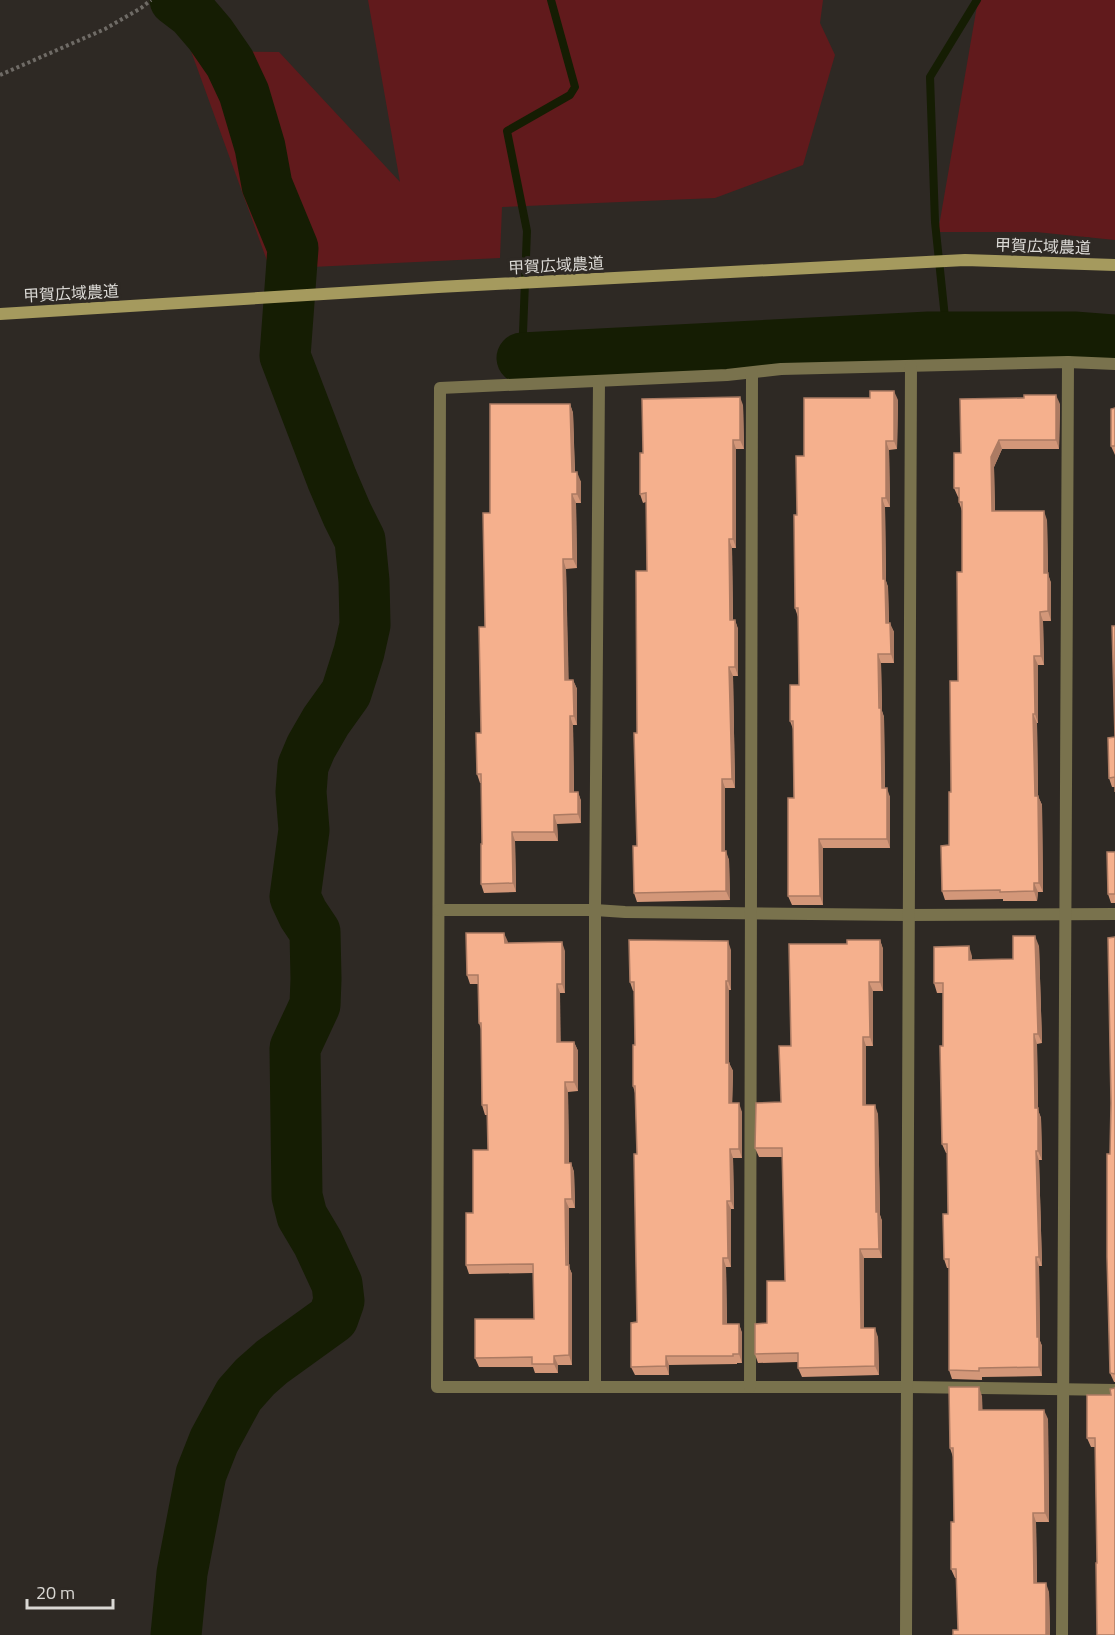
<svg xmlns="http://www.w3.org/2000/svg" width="1115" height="1635" viewBox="0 0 1115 1635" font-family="'Titillium Web','Noto Sans JP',sans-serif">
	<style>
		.green { fill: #611a1c }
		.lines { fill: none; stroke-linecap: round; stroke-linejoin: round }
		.stream { stroke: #151d03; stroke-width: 8 }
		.river { stroke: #151d03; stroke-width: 51 }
		.path { stroke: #6f6b66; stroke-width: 4; stroke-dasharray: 3 3; stroke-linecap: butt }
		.street { stroke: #79724d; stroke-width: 12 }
		.secondary { stroke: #a59a5e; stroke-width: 12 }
		.wall { fill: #d39779 }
		.shaded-wall { fill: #ac7b63 }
		.building { fill: #f5b08d; stroke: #ac7b63; stroke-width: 1.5 }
		.labels { text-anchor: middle; stroke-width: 6; stroke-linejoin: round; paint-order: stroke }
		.street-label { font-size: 16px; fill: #dad8d4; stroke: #2e2924 }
	</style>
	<rect width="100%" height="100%" fill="#2e2924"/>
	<g class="green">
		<polygon points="368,0 823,0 820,23 835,55 803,165 715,198 502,207 500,258 270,269 191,51 279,52 400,182"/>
		<polygon points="978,0 1115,0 1115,240 1036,232 938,232"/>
	</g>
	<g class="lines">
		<g class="stream">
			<polyline points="947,337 935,222 930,77 977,0"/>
			<polyline points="522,358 527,231 507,131 570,95 575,87 551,0"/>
		</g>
		<g class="river">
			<polyline points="175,0 192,13 210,34 230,63 244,93 260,147 267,185 293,248 285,356 332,479 347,514 360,540 364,581 365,625 359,652 346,693 326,721 311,747 303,766 301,792 304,830 295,897 303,914 315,932 316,979 315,1005 295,1048 297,1196 302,1216 318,1243 337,1284 339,1301 333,1318 272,1362 255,1377 239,1395 214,1441 201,1474 182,1573 176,1635"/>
			<polyline points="522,358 929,337 1074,337 1115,340"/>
		</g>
		<polyline class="path" points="0,75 105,29 141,8 151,0"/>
		<g class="street">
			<polyline points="1115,364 1068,362 781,369 727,375 440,388 437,1387 907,1387 1115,1390"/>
			<polyline points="439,910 595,910 625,912 908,915 1115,914"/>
			<polyline points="595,1386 595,910 599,381"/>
			<polyline points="750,1387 752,373"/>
			<polyline points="906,1635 911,366"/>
			<polyline points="1062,1635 1068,362"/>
		</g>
		<polyline class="secondary" points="0,314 438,287 965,260 1115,265"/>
	</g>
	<g class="wall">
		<polygon points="898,400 897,449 889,450 890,507 885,507 886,581 888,587 889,623 894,632 894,663 881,663 882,711 884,717 885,788 890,797 890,848 823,848 823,905 792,905 788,896 794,798 793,729 790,721 799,685 798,617 795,608 797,515 804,456"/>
		<polygon points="570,404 573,413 575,472 581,482 581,503 576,503 577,568 566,569 568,680 573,680 577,689 577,725 573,725 574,792 578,792 581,801 581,823 557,824 558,841 515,841 516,892 484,893 481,884 482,844 482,783 480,783 477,774 481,733 490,513"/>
		<polygon points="1060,404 1059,449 1002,449 994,467 995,511 1047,520 1048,574 1051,583 1051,621 1043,621 1044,665 1038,665 1038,723 1037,723 1038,796 1042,805 1043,892 1038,892 1037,901 1003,901 1003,899 945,900 942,891 949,845 951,792 958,681 962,572 962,511 959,502 959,497 958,497 954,488 961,453"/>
		<polygon points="743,405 744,449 736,449 736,548 732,548 733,620 735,620 738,629 738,676 733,676 735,788 725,788 725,851 729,860 730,900 637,902 634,893 637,846 637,733 647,571 646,502 643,503 640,494 643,453"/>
		<polygon points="1115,408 1115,455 1111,446"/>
		<polygon points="1115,737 1115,787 1112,787 1109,778"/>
		<polygon points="1115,852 1115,903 1111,903 1108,894"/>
		<polygon points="1115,937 1115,1382 1114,1382 1110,1373 1110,1154"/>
		<polygon points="880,940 883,949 883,991 873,991 873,1046 866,1046 866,1105 878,1114 880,1215 882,1221 882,1258 864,1258 864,1328 878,1337 879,1375 802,1377 798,1368 798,1362 758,1363 755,1354 785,1281 782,1157 759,1157 755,1148 781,1102 791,1046 847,944"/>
		<polygon points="508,943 565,951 565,993 560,993 560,1042 574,1042 578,1051 578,1091 568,1092 569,1163 571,1163 574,1172 575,1208 569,1208 569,1267 572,1274 572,1365 558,1365 558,1373 535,1373 533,1367 479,1367 475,1358 534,1319 533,1273 469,1274 466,1265 473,1213 488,1150 487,1115 485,1115 482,1105 481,1029 479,1023 478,984 470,984 467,975"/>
		<polygon points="1039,946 1042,1043 1037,1044 1038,1110 1041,1118 1042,1160 1039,1160 1042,1266 1039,1266 1040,1341 1042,1346 1042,1376 982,1377 982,1380 952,1379 949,1370 949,1268 947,1268 944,1259 948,1214 947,1153 946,1153 942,1144 943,993 937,993 934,983 972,956 972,960 1013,959"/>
		<polygon points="731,950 731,990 729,990 729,1063 733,1071 732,1103 742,1112 742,1158 733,1158 734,1209 731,1209 731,1267 726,1267 727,1324 739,1324 742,1333 742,1363 737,1363 737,1364 669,1365 669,1375 635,1375 631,1367 637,1322 637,1154 635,1093 633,1086 635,1045 634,991 633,991 630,982"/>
		<polygon points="1111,1395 1097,1563 1095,1447 1091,1447 1087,1438"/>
		<polygon points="982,1396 982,1410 1048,1419 1049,1522 1036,1522 1037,1583 1049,1592 1050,1635 953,1635 958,1630 957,1578 955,1578 951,1569 954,1522 953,1457 950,1448"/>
	</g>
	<g class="shaded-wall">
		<polygon points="894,391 898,400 897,449 894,441"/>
		<polygon points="1056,395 1060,404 1059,449 1056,440"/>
		<polygon points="740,397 743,405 744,449 740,440"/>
		<polygon points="570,404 573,413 575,482 572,472"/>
		<polygon points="733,440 736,449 736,548 733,539"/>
		<polygon points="999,440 1002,449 994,467 995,520 992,511 991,457"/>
		<polygon points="886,441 889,450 890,507 886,498"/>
		<polygon points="577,472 581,482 581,503 577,494"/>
		<polygon points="572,494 576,503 577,568 573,559"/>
		<polygon points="882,498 885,507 886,581 888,587 889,632 886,623 883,579"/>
		<polygon points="1044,511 1047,520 1048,574 1051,583 1051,621 1048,611 1044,573"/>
		<polygon points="729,539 732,548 733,629 730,620"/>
		<polygon points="563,559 566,569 569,689 565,680"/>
		<polygon points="1040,612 1043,621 1044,665 1041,656"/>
		<polygon points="735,620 738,629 738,676 735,667"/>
		<polygon points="890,623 894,632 894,663 891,654"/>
		<polygon points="878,654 881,663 882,711 884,717 885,797 882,788"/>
		<polygon points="1034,656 1038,665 1038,723 1035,714"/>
		<polygon points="729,667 733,676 735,788 732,779"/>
		<polygon points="573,680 577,689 577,725 574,716"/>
		<polygon points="1033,714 1037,723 1038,796 1042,805 1043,892 1039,883 1035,796"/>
		<polygon points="570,716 573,725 574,801 570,792"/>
		<polygon points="722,779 725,788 725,860 722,851"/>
		<polygon points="887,788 890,797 890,848 887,839"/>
		<polygon points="578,792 581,801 581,823 578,814"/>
		<polygon points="554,815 557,824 558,841 554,832"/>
		<polygon points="512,832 515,841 516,892 513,883"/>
		<polygon points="819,839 823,848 823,905 820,896"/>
		<polygon points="726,851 729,860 730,900 726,891"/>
		<polygon points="1034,883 1038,892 1037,901 1034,891"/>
		<polygon points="504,933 508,942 508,952 505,943"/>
		<polygon points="1035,936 1039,946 1042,1043 1038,1034"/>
		<polygon points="880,940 883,949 883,991 880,982"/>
		<polygon points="728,941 731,950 731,990 728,981"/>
		<polygon points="562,942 565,951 565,993 562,984"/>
		<polygon points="969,946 972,956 972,969 969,960"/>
		<polygon points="726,981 729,990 729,1071 726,1063"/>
		<polygon points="869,982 873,991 873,1046 870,1037"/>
		<polygon points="557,984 560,993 561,1051 557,1042"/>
		<polygon points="1034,1034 1037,1044 1038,1110 1041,1118 1042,1160 1038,1151 1035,1108"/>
		<polygon points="863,1037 866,1046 866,1114 863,1105"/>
		<polygon points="574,1042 578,1051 578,1091 574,1082"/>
		<polygon points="729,1063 733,1071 732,1112 729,1103"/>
		<polygon points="565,1082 568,1092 569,1172 565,1163"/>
		<polygon points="739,1103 742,1112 742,1158 739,1149"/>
		<polygon points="875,1105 878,1114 880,1215 882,1221 882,1258 879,1249 876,1212"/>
		<polygon points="730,1149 733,1158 734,1209 731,1201"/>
		<polygon points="1036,1151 1039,1160 1042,1266 1039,1257"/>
		<polygon points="571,1163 574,1172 575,1208 572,1199"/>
		<polygon points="565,1199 569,1208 569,1267 572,1274 572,1365 569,1355"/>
		<polygon points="727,1201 731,1209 731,1267 728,1258"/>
		<polygon points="860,1249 864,1258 864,1337 861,1328"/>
		<polygon points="1036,1257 1039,1266 1040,1341 1042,1346 1042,1376 1039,1367 1037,1337"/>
		<polygon points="723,1258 726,1267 727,1333 723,1324"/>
		<polygon points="739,1324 742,1333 742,1363 739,1354"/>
		<polygon points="875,1328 878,1337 879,1375 875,1366"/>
		<polygon points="554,1356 558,1365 558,1373 554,1364"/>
		<polygon points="666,1356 669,1365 669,1375 666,1366"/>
		<polygon points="979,1387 982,1396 983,1420 979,1410"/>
		<polygon points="1044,1410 1048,1419 1049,1522 1045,1513"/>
		<polygon points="1033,1513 1036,1522 1037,1593 1034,1583"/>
		<polygon points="1046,1583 1049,1592 1050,1635 1046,1635"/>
	</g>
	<g class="building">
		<polygon points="870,391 894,391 894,441 886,441 886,498 882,498 883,579 885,579 886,623 890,623 891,654 878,654 879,708 881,708 882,788 887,788 887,839 819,839 820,896 788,896 788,798 794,798 793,721 790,721 790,685 799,685 798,608 795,608 794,515 797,515 796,456 804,456 804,398 870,398"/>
		<polygon points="1024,395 1056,395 1056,440 999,440 991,457 992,511 1044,511 1044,573 1048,573 1048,611 1040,612 1041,656 1034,656 1035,714 1033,714 1035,796 1038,796 1039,883 1034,883 1034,891 1000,892 1000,890 942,891 941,846 949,845 949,792 951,792 950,681 958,681 957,572 962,572 962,502 959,502 959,488 954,488 954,453 961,453 960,399 1024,398"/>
		<polygon points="740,397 740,440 733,440 733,539 729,539 730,620 735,620 735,667 729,667 732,779 722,779 722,851 726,851 726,891 634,893 633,846 637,846 634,733 637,733 636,571 647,571 646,493 640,494 640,453 643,453 642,399"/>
		<polygon points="490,404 570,404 572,472 577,472 577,494 572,494 573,559 563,559 565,680 573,680 574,716 570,716 570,792 578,792 578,814 554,815 554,832 512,832 513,883 481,884 481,844 482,844 481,774 477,774 476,733 481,733 479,627 485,627 483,513 490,513"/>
		<polygon points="1115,408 1115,446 1111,446 1111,409"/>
		<polygon points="1112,626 1115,626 1115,792 1115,777 1109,778 1108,738 1115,737"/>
		<polygon points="1107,852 1115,852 1115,894 1108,894"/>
		<polygon points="466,933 504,933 505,943 562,942 562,984 557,984 557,1042 574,1042 574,1082 565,1082 565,1163 571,1163 572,1199 565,1199 566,1265 569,1265 569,1355 554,1356 554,1364 532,1364 532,1357 475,1358 475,1319 534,1319 533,1264 466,1265 466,1213 473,1213 473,1150 488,1150 487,1105 482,1105 481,1023 479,1023 478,975 467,975"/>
		<polygon points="1013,936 1035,936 1038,1034 1034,1034 1035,1108 1038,1108 1038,1151 1036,1151 1039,1257 1036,1257 1037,1337 1039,1337 1039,1367 979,1368 979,1371 949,1370 949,1259 944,1259 943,1214 948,1214 947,1144 942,1144 940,1046 943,1046 943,983 934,983 934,947 969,946 969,960 1013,959"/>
		<polygon points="1115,937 1115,1374 1110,1373 1107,1257 1107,1154 1110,1154 1111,1103 1108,938"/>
		<polygon points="629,940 728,941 728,981 726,981 726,1063 729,1063 729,1103 739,1103 739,1149 730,1149 731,1201 727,1201 728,1258 723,1258 723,1324 739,1324 739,1354 733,1354 733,1356 666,1356 666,1366 631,1367 631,1323 637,1322 634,1154 637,1154 635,1086 633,1086 633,1045 635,1045 634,982 630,982"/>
		<polygon points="847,940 880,940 880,982 869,982 870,1037 863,1037 863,1105 875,1105 876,1212 878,1212 879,1249 860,1249 861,1328 875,1328 875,1366 798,1368 798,1353 755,1354 755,1324 767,1323 767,1281 785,1281 782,1148 755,1148 756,1103 781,1102 779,1046 791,1046 789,944 847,944"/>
		<polygon points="949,1387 979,1387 979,1410 1044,1410 1045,1513 1033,1513 1034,1583 1046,1583 1046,1635 953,1635 953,1630 958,1630 956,1569 951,1569 951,1522 954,1522 953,1448 950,1448"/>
		<polygon points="1115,1388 1115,1635 1097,1635 1096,1563 1097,1563 1095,1438 1087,1438 1087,1395 1111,1395 1110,1389"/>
	</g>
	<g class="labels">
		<g class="street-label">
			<text transform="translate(1043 246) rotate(2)" y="6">甲賀広域農道</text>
			<text transform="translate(556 265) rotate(-3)" y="6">甲賀広域農道</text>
			<text transform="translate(71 293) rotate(-3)" y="6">甲賀広域農道</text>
		</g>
	</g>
	<path d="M27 1599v9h86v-9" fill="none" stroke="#dad8d4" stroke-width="3"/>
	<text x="36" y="1599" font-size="18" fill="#dad8d4" stroke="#2e2924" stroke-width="4.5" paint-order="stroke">20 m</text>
</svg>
